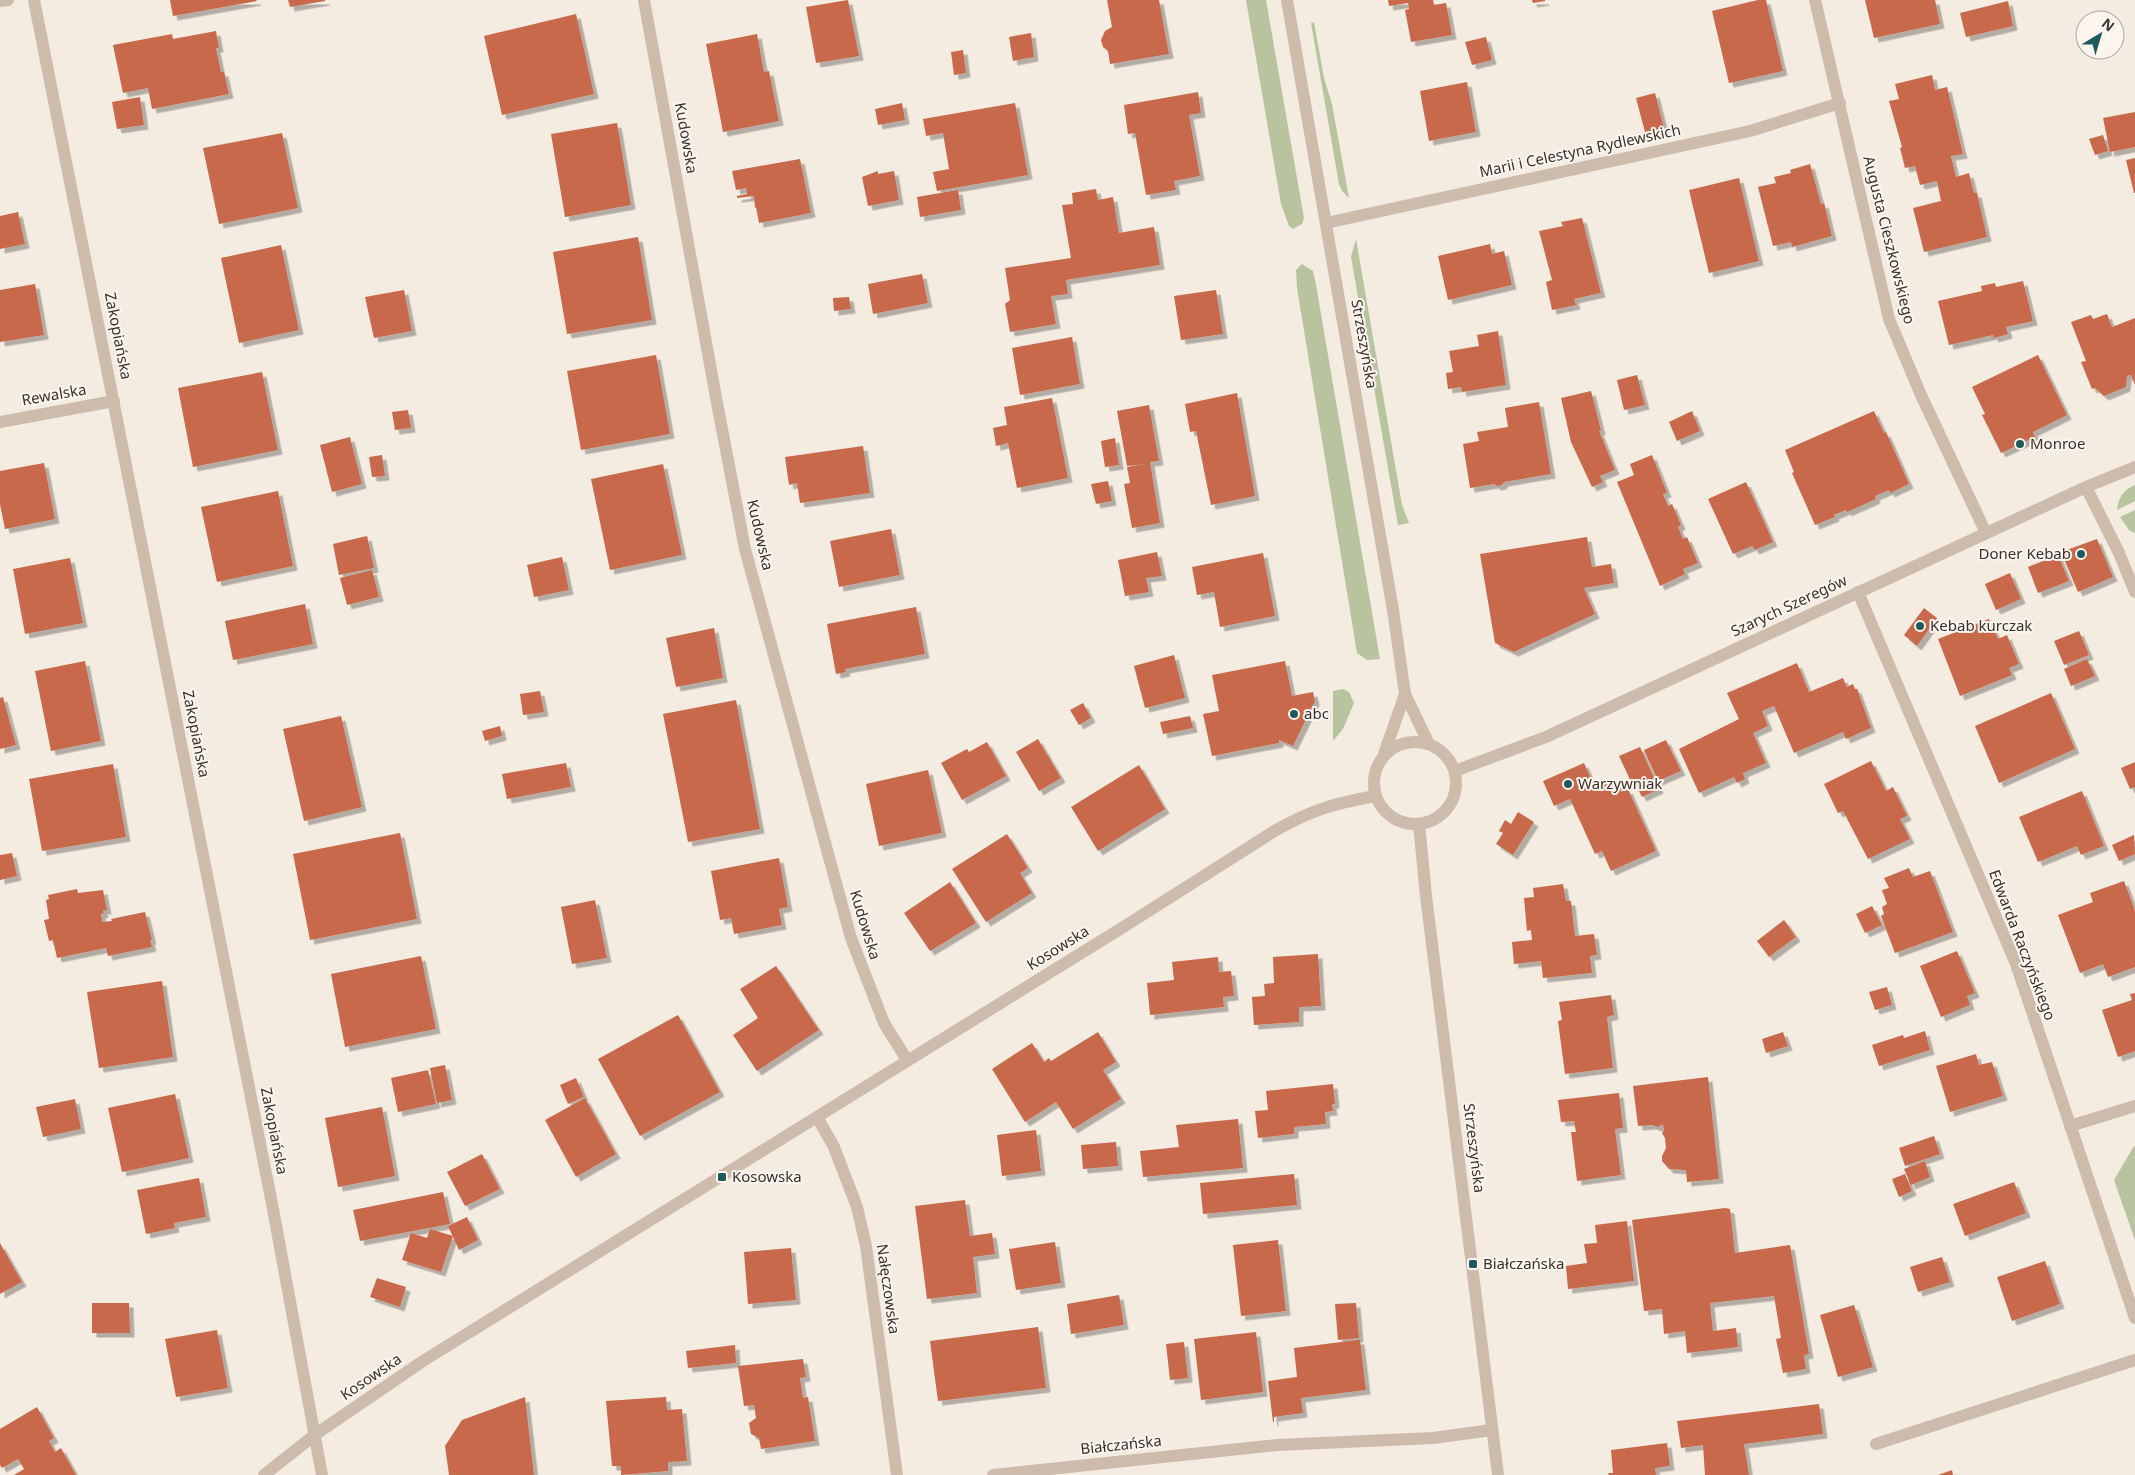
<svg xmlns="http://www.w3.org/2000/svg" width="2135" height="1475" viewBox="0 0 2135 1475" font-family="'Noto Sans',sans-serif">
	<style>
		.green { fill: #b8c4a0 }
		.building { fill: #c8694b; filter: url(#shadow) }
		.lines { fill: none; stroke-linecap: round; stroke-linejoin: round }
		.minor { stroke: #cdbbac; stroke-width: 12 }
		.poi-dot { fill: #1f5a5e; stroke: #fbf5ee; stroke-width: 2 }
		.labels { text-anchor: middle; stroke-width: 4; stroke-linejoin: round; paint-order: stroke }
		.street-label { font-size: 15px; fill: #3b302b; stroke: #fbf5ee }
		.poi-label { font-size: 15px; fill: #3b302b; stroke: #fbf5ee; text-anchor: start }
	</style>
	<defs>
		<filter id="shadow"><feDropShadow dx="4.5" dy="4.5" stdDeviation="0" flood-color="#0004"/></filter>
	</defs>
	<rect width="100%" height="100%" fill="#f4ebe1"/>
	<g class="green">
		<polygon points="1246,0 1266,0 1304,218 1302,224 1293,229 1289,226 1281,204"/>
		<polygon points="1314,22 1324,78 1332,104 1349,198 1342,191 1339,184 1311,23"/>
		<polygon points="1356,239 1402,505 1409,523 1398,525 1351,257"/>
		<polygon points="1302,264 1313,271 1316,285 1380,659 1367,660 1357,653 1297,288 1296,270"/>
		<path d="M 2135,485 L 2135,501 L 2117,510 C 2118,498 2124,489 2135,485 Z"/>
		<polygon points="2135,510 2135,533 2129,530 2120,517"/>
		<polygon points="1343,689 1349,692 1354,703 1343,729 1333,741 1333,691"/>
		<polygon points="2134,1146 2135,1146 2135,1240 2114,1180"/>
	</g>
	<g class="building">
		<polygon points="170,0 256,0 257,1 173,16"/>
		<polygon points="288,0 325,0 325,1 290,7"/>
		<polygon points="848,0 859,56 816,63 806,7"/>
		<polygon points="1107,0 1159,0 1169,54 1110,64 1108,51 1103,47 1101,40 1105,31 1112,27"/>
		<polygon points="1388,0 1433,0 1434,5 1446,3 1452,35 1411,42 1405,10 1409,9 1408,3 1389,6"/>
		<polygon points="1532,0 1545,0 1545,1 1533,3"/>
		<polygon points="1758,0 1766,0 1783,71 1729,83 1712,11"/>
		<polygon points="1865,0 1935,0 1940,24 1874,38"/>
		<polygon points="2008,1 2013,26 1966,37 1960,13"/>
		<polygon points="576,14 594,94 502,115 484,36"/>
		<polygon points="216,31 219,48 216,48 221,72 224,72 229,94 152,109 148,88 123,93 113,45 172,34 173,39"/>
		<polygon points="1031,33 1034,57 1013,61 1009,37"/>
		<polygon points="757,34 764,72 769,71 779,121 723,132 706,44"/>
		<polygon points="1486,37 1492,60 1472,65 1465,42"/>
		<polygon points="963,50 966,73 954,75 951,52"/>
		<polygon points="1932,75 1935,90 1947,87 1963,154 1951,156 1956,177 1969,173 1974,193 1977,193 1987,237 1924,252 1913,208 1941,201 1937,181 1920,185 1915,166 1905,168 1900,148 1902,147 1889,101 1899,99 1895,84"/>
		<polygon points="1467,82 1476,132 1429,141 1420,91"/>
		<polygon points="1198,92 1201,113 1189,115 1200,176 1174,181 1176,190 1146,195 1135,133 1128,134 1124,105"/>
		<polygon points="1655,93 1664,128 1645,132 1636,98"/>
		<polygon points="140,97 144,125 117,129 112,102"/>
		<polygon points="902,103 905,120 878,125 875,109"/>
		<polygon points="1015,103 1028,175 937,191 933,172 949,169 943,133 926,136 923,119"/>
		<polygon points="2135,112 2135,147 2110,152 2103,118"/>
		<polygon points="617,123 631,205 565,217 551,134"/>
		<polygon points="282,133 298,208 219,224 203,148"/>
		<polygon points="2103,135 2108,151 2095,155 2089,139"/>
		<polygon points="2135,158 2135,193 2134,193 2126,160"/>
		<polygon points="800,159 811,213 759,223 756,207 755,208 754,196 737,198 737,196 747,194 746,188 736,190 732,171"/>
		<polygon points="1810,164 1821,204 1824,203 1832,236 1792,247 1791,242 1773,246 1758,187 1776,183 1774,177 1791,173 1790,170"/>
		<polygon points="878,171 878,174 894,171 899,200 868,206 862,177"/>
		<polygon points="1739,178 1759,261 1709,273 1689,190"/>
		<polygon points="1096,189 1098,200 1113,197 1119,233 1154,227 1160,265 1066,280 1068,294 1051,296 1056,324 1010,332 1005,304 1010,300 1005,268 1071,258 1062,205 1073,204 1072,193"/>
		<polygon points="958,190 961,210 920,217 917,197"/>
		<polygon points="18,212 25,244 0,249 0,216"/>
		<polygon points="1582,218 1601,293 1574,299 1576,305 1552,310 1546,282 1552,280 1539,231 1563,226 1561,222"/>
		<polygon points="638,237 652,320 567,334 553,252"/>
		<polygon points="1490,244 1492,254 1504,251 1512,285 1448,300 1438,256"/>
		<polygon points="281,245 299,330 239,343 221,258"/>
		<polygon points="922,274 928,303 873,314 868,284"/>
		<polygon points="2023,281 2033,321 2006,327 2008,334 1994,338 1993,335 1949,345 1938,301 1982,291 1981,286 1995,283 1996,287"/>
		<polygon points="35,284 44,335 0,342 0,290"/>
		<polygon points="404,290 412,331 374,338 365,297"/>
		<polygon points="1216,290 1223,334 1181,340 1174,296"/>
		<polygon points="849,297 851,309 834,311 833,298"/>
		<polygon points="2107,314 2112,327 2135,318 2135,385 2131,375 2127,376 2126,387 2104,396 2095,388 2092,389 2081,362 2086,361 2071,322 2091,315 2093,319"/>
		<polygon points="1498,331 1506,385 1462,392 1461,387 1448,389 1446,373 1453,372 1449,351 1479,346 1477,335"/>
		<polygon points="1072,337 1080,384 1020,395 1012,348"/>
		<polygon points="656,355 670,434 581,450 567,371"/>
		<polygon points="2038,355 2067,415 2033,432 2035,437 2001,453 1982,415 1985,414 1972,387"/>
		<polygon points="262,372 278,450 193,467 178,388"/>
		<polygon points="1637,375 1645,405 1624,410 1617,380"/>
		<polygon points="1591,391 1601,430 1599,431 1615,470 1600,476 1603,482 1592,487 1571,442 1561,398"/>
		<polygon points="1237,393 1255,496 1211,505 1196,431 1190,432 1185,404"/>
		<polygon points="1052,398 1068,478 1017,488 1008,443 996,446 993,428 1007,425 1004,407"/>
		<polygon points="1539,402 1551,474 1504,482 1502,485 1497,486 1494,484 1470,488 1463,444 1479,441 1477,432 1508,427 1505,408"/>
		<polygon points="1149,405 1159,461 1150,462 1160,523 1132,528 1124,484 1130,483 1127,467 1146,464 1127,466 1117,411"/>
		<polygon points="408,410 411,428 395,430 392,412"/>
		<polygon points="1692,411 1700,431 1677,441 1669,422"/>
		<polygon points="1874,411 1884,433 1886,432 1909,484 1890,493 1889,490 1875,496 1876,499 1847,512 1846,510 1834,515 1835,517 1815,525 1792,473 1794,472 1785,450"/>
		<polygon points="350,437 362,484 332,492 320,445"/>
		<polygon points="1115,438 1119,465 1105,467 1101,441"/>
		<polygon points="863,446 870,493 800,503 797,483 789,485 785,457"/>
		<polygon points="382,455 385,476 372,477 369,457"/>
		<polygon points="1652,455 1667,493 1663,494 1668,506 1672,504 1681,525 1678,527 1683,539 1687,537 1698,563 1683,569 1685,574 1660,586 1617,482 1634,475 1630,464"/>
		<polygon points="44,463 55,519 5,529 0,504 0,471"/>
		<polygon points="663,464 682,555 610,570 591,479"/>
		<polygon points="1108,481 1112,501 1096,504 1091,484"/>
		<polygon points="1746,482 1773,542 1755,550 1752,546 1733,554 1708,499"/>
		<polygon points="278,491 293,566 217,582 201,507"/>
		<polygon points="891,529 900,575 839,587 830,541"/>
		<polygon points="367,536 374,568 339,575 333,544"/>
		<polygon points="1587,537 1592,567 1611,564 1614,583 1584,588 1595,614 1514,652 1495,643 1480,554"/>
		<polygon points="2097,539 2113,577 2078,592 2061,552"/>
		<polygon points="1157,552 1162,576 1146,578 1149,592 1125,596 1118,560"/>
		<polygon points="1263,553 1275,616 1220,627 1214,592 1197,595 1192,567"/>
		<polygon points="2058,555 2069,581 2038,593 2028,567"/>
		<polygon points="562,557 569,590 534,597 527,565"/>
		<polygon points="70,558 83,623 25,634 13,569"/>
		<polygon points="372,570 379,597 347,605 340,578"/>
		<polygon points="2010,573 2021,599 1996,610 1985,584"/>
		<polygon points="305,604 313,644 233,660 225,621"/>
		<polygon points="916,607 925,654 845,669 846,672 836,674 827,624"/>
		<polygon points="1924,608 1937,618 1917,646 1904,635"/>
		<polygon points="1989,619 1998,639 2007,635 2019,664 2009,668 2012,675 1960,696 1938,639"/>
		<polygon points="714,628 723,678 676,687 666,638"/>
		<polygon points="2079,631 2089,655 2064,665 2054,641"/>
		<polygon points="1174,655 1185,698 1145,708 1134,666"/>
		<polygon points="2087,659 2095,676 2071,686 2064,669"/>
		<polygon points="85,661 101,741 51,751 35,671"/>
		<polygon points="1285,661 1292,696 1313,692 1315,701 1293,746 1279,740 1279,743 1212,756 1203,714 1219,711 1212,675"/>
		<polygon points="1797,663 1809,692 1843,678 1847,687 1853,684 1855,689 1857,689 1871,728 1846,739 1843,732 1794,753 1774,706 1762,711 1768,726 1753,733 1766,763 1743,773 1745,779 1737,783 1734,777 1699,793 1679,749 1739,719 1727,693"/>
		<polygon points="540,691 544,712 523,715 520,694"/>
		<polygon points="2051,693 2075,749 1999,783 1975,726"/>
		<polygon points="3,697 16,745 0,749 0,698"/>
		<polygon points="736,700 760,829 688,842 663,714"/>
		<polygon points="1083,703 1091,718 1079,725 1070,710"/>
		<polygon points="341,716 362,807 304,821 283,729"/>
		<polygon points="1190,716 1193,728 1163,734 1160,722"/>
		<polygon points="500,726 502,736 485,741 482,731"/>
		<polygon points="1038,739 1061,778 1039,791 1016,752"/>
		<polygon points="1666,740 1681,771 1658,781 1644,750"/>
		<polygon points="987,742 1006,776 962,800 941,763 967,749 969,752"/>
		<polygon points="1640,747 1659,789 1642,797 1636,785 1633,786 1619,756"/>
		<polygon points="1871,761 1886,791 1893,787 1907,816 1900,819 1910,839 1868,859 1843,811 1838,813 1824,784"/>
		<polygon points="2135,762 2135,787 2130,789 2121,768"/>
		<polygon points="566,763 571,787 507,799 502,774"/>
		<polygon points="1584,763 1595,788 1615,779 1621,792 1628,789 1656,851 1611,871 1602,851 1595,854 1570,799 1554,806 1543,781"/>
		<polygon points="113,764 126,837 42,851 29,779"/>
		<polygon points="1139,765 1165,809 1098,851 1071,807"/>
		<polygon points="928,770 942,833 879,846 866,784"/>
		<polygon points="2082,791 2104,846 2081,855 2077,846 2038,862 2019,817"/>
		<polygon points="1518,812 1534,822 1513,855 1496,844 1503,833 1499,831 1505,820 1511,824"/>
		<polygon points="400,833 417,919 310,940 293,854"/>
		<polygon points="1007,834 1028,868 1020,873 1032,893 986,922 952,869"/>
		<polygon points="2134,835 2135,854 2119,861 2112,845"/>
		<polygon points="12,853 17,876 0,880 0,855"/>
		<polygon points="779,858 788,907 779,909 782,925 734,934 731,918 720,920 711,871"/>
		<polygon points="1909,868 1913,877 1930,871 1953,932 1895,953 1881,916 1884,914 1882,907 1887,904 1882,890 1889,888 1884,878"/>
		<polygon points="2124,881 2135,911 2135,967 2108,977 2103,964 2080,973 2058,915 2093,902 2090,893"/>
		<polygon points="950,882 976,923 930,951 904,913"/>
		<polygon points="1563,884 1566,901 1571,901 1575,936 1594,934 1597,955 1590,956 1592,973 1543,978 1541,961 1514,964 1512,942 1532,940 1531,930 1527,931 1524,898 1534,897 1533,888"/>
		<polygon points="77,889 78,893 103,890 107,910 103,910 104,913 101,914 102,922 112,921 111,919 145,912 152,940 150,940 152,947 108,956 106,948 57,958 53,940 49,941 44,920 49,919 46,900 49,899 48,895"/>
		<polygon points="595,900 607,958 572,964 561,907"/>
		<polygon points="1872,906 1882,925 1865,933 1856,914"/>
		<polygon points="1784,920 1796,937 1769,957 1757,941"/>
		<polygon points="1957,951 1975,993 1967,996 1970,1005 1941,1017 1920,966"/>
		<polygon points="1318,954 1321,1006 1299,1007 1299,1022 1254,1025 1252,997 1265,996 1264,984 1274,983 1273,957"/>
		<polygon points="421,956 436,1029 345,1047 331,974"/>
		<polygon points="1218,957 1219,972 1231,971 1234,996 1223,997 1224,1007 1150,1015 1147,983 1174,980 1172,962"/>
		<polygon points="776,966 819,1030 757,1071 733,1035 758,1018 740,989"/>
		<polygon points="162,981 173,1057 99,1068 87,992"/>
		<polygon points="1887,987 1892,1005 1875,1010 1869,992"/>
		<polygon points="2135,993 2135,1051 2118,1057 2102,1010 2132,1000 2130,994"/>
		<polygon points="1611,995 1614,1015 1607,1017 1613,1068 1565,1074 1558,1021 1562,1020 1559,1002"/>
		<polygon points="678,1015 720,1092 640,1136 598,1059"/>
		<polygon points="1925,1031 1930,1050 1879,1066 1872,1045 1903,1035 1904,1038"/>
		<polygon points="1098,1032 1116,1062 1103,1070 1121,1099 1073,1129 1056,1102 1025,1122 992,1069 1032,1043 1044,1062 1049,1058 1051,1061"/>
		<polygon points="1783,1032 1788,1046 1766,1053 1762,1039"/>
		<polygon points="1976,1054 1979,1065 1992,1062 2003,1096 1950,1112 1936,1066"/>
		<polygon points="445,1065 452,1100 437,1103 430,1068"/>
		<polygon points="428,1070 436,1104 398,1112 391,1078"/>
		<polygon points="1708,1077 1719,1179 1687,1182 1686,1170 1669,1169 1662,1161 1662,1156 1666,1148 1665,1138 1662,1133 1664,1130 1663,1124 1658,1127 1652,1125 1638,1126 1633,1086"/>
		<polygon points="576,1078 584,1097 568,1104 560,1085"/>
		<polygon points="1333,1084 1335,1104 1332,1104 1333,1111 1325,1112 1326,1124 1294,1127 1294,1134 1258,1138 1255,1111 1268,1110 1266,1091"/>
		<polygon points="1619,1093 1623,1128 1615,1129 1621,1175 1577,1181 1571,1132 1576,1132 1574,1121 1561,1122 1558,1100"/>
		<polygon points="175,1094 189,1158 122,1172 108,1108"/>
		<polygon points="585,1098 616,1154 576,1177 545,1120"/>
		<polygon points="75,1099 81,1129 43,1137 36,1107"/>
		<polygon points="382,1107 395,1176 338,1187 325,1118"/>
		<polygon points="1238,1119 1243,1168 1143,1177 1140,1151 1179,1147 1176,1125"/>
		<polygon points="1036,1130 1041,1171 1002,1176 997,1135"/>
		<polygon points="1934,1136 1940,1154 1905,1166 1899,1148"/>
		<polygon points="1116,1142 1118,1166 1083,1169 1081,1145"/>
		<polygon points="482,1154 500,1189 465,1206 447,1172"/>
		<polygon points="1925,1161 1930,1177 1911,1185 1904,1169"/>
		<polygon points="1294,1174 1297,1205 1203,1214 1200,1183"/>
		<polygon points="1905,1174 1912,1191 1899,1197 1892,1179"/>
		<polygon points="199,1178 206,1217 174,1223 175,1228 146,1234 137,1190"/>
		<polygon points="2014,1182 2026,1213 1965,1236 1953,1204"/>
		<polygon points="443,1192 450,1224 360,1241 353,1210"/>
		<polygon points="965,1200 970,1236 992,1233 995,1254 973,1257 977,1293 927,1299 915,1206"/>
		<polygon points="1725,1208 1730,1209 1735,1253 1790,1245 1809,1354 1804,1355 1806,1369 1783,1373 1776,1339 1781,1338 1774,1296 1710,1303 1713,1331 1736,1328 1738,1347 1687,1353 1685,1331 1664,1334 1662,1309 1644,1311 1632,1220"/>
		<polygon points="467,1217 478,1240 459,1250 448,1226"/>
		<polygon points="1627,1221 1634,1281 1568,1289 1566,1266 1587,1263 1584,1244 1597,1243 1595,1225"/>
		<polygon points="430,1229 453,1236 441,1272 402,1260 411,1233 427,1238"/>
		<polygon points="1278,1240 1286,1311 1241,1316 1233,1245"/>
		<polygon points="1055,1242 1061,1283 1016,1290 1009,1249"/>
		<polygon points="0,1243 22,1282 0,1294"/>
		<polygon points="791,1248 796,1300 748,1304 744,1252"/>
		<polygon points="1942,1257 1950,1282 1918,1292 1910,1267"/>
		<polygon points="2045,1261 2060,1304 2012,1321 1997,1277"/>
		<polygon points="377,1278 406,1287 400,1307 370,1297"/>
		<polygon points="1119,1295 1124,1325 1071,1334 1067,1304"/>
		<polygon points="92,1303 129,1303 130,1333 92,1333"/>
		<polygon points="1356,1303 1359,1338 1338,1340 1335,1304"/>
		<polygon points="1854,1305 1873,1367 1838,1377 1820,1315"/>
		<polygon points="1038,1327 1046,1388 938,1401 930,1341"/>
		<polygon points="217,1330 228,1388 176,1397 165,1339"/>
		<polygon points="1256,1332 1263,1392 1201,1400 1194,1339"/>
		<polygon points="1357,1340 1360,1340 1366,1390 1301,1398 1303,1413 1274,1417 1274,1422 1273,1422 1268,1381 1297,1377 1294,1348"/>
		<polygon points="1184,1342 1188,1378 1170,1380 1166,1344"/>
		<polygon points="735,1345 736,1363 688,1368 686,1351"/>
		<polygon points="803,1359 806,1377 800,1378 803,1398 808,1397 815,1441 761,1449 759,1438 751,1434 749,1423 756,1418 754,1405 744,1406 738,1366"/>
		<polygon points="525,1397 534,1475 449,1475 445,1446 462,1420"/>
		<polygon points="666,1397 667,1410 682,1409 687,1461 668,1462 668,1471 621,1475 621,1466 612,1466 606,1401"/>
		<polygon points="1819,1404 1823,1434 1744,1444 1749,1475 1705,1475 1703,1445 1681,1448 1677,1421"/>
		<polygon points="37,1407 54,1438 49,1441 55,1452 61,1448 76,1475 14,1475 24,1469 18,1459 2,1468 0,1465 0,1429"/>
		<polygon points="1667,1443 1670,1466 1655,1468 1656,1475 1609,1475 1608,1473 1613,1473 1611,1450"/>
		<polygon points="1952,1470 1953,1475 1938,1475"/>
	</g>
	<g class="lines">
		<g class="minor">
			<polyline points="34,0 273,1209 322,1475"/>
			<polyline points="644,0 717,403 745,549 851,938 884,1023 907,1060"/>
			<polyline points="1287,0 1393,610 1405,694 1429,744"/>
			<polyline points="1815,0 1889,319 1921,395 1986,533"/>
			<polyline points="0,1 8,0"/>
			<polyline points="1326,223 1750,131 1840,103"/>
			<polyline points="0,422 114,401"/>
			<polyline points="2086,487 2119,553 2135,592"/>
			<polyline points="1858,592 2016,964 2135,1318"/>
			<circle cx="1415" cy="783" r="41"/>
			<polyline points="1384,754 1405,694"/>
			<polyline points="1455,771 1546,737 2086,487 2135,467"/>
			<polyline points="1419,824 1426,896 1498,1475"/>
			<polyline points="817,1117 834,1147 857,1207 866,1246 897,1475"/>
			<polyline points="2070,1126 2135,1106"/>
			<polyline points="1876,1444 2135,1360"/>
			<path d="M 264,1475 L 316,1434 L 423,1361 L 1125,926 L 1276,830 C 1312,810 1335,803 1376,796"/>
			<polyline points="993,1475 1277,1445 1433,1438 1492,1430"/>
		</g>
	</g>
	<g class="poi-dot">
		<circle cx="2020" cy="444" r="5"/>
		<circle cx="2081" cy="554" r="5"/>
		<circle cx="1920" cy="626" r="5"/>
		<circle cx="1294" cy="714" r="5"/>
		<circle cx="1568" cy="784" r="5"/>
		<rect x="717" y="1172" width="10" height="10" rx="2.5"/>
		<rect x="1468" y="1259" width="10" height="10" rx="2.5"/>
	</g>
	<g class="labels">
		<g class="street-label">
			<text transform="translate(686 138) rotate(80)" y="5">Kudowska</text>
			<text transform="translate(1580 151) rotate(-12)" y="5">Marii i Celestyna Rydlewskich</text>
			<text transform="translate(1889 240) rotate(76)" y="5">Augusta Cieszkowskiego</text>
			<text transform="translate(118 336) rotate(79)" y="5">Zakopiańska</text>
			<text transform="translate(1364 344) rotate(80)" y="5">Strzeszyńska</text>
			<text transform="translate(54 395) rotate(-10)" y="5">Rewalska</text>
			<text transform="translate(760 535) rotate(77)" y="5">Kudowska</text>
			<text transform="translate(1789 606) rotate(-25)" y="5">Szarych Szeregów</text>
			<text transform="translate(196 734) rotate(79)" y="5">Zakopiańska</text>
			<text transform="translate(865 925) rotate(73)" y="5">Kudowska</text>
			<text transform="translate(2022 945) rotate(69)" y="5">Edwarda Raczyńskiego</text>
			<text transform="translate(1058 948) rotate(-32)" y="5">Kosowska</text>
			<text transform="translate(274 1131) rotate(79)" y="5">Zakopiańska</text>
			<text transform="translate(1474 1148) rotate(83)" y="5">Strzeszyńska</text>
			<text transform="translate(888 1289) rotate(82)" y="5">Nałęczowska</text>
			<text transform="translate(371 1377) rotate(-34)" y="5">Kosowska</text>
			<text transform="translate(1121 1445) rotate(-6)" y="5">Białczańska</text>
		</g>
		<g class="poi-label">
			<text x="2030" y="449">Monroe</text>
			<text x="2071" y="559" text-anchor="end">Doner Kebab</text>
			<text x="1930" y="631">Kebab kurczak</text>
			<text x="1304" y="719">abc</text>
			<text x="1578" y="789">Warzywniak</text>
			<text x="732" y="1182">Kosowska</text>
			<text x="1483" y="1269">Białczańska</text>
		</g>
	</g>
	<g transform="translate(2100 35) rotate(38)"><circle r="24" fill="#fbf5ee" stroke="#aea6a0"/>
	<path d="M0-4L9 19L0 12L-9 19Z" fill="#1f5a5e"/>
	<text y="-8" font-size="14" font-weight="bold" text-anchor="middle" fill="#3b302b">N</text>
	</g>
</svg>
